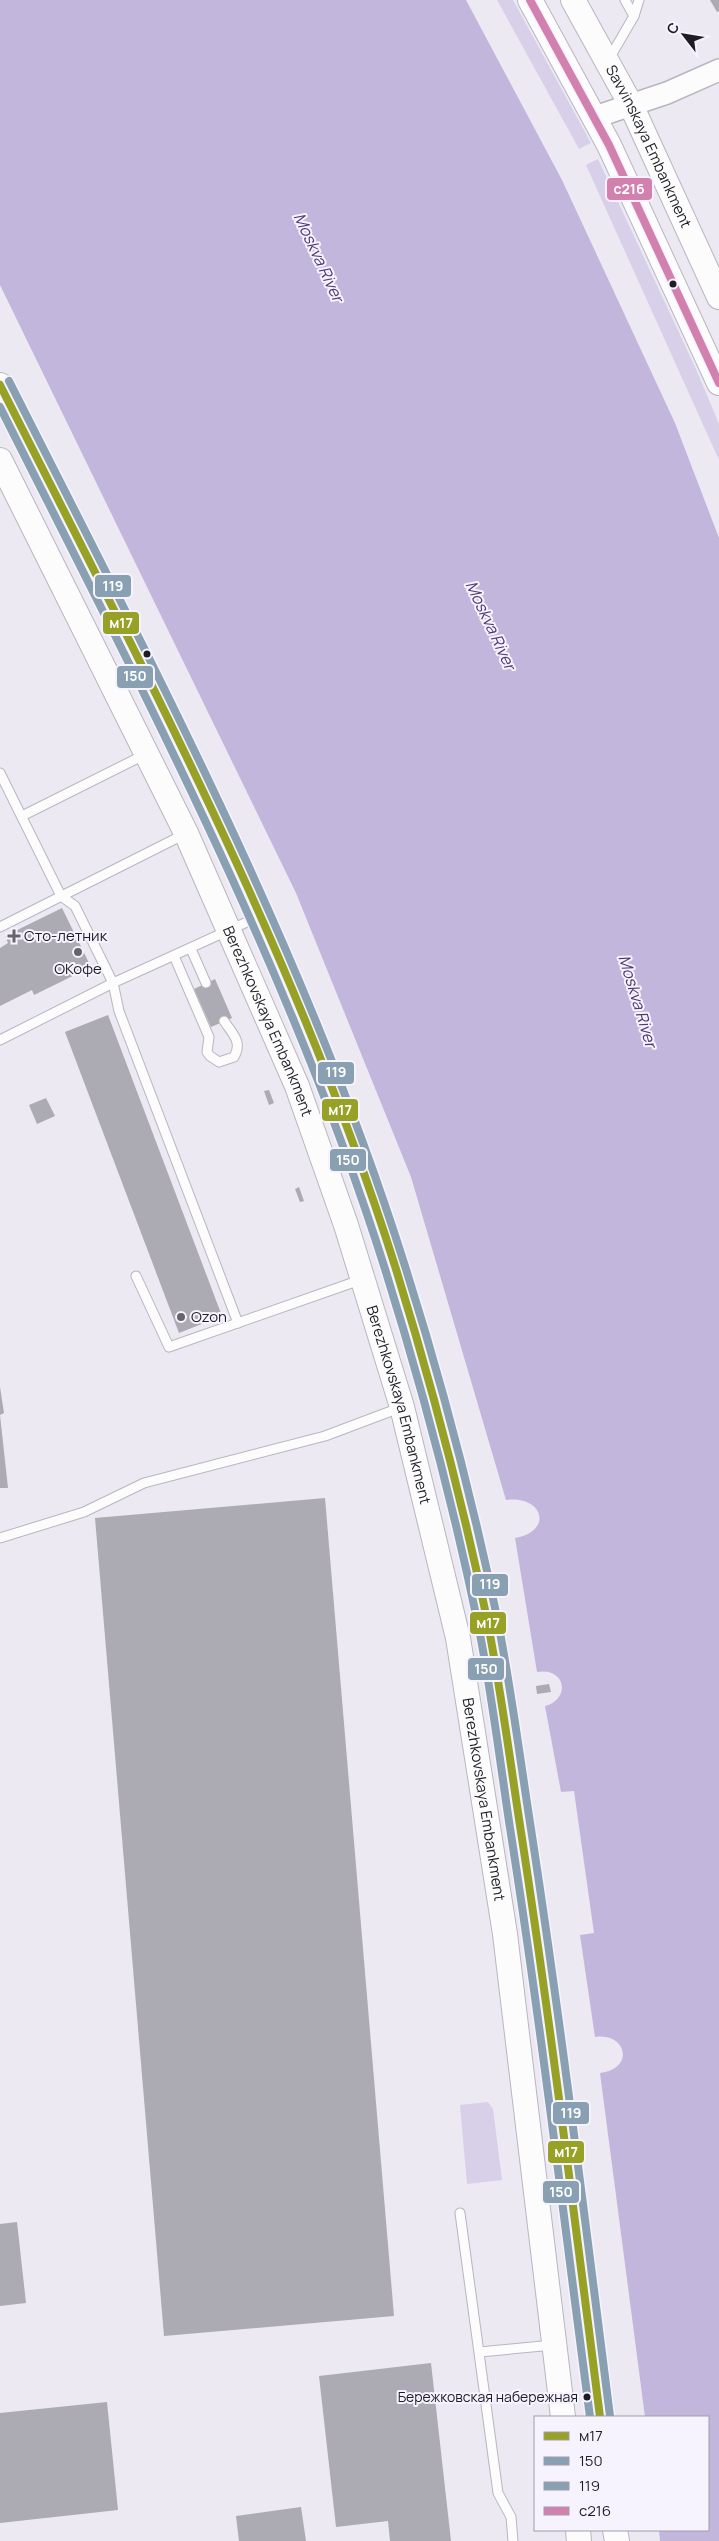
<svg xmlns="http://www.w3.org/2000/svg" width="719" height="2541" viewBox="0 0 719 2541" font-family="Manrope,sans-serif">
	<style>
		.green { fill: #d7d0e8 }
		.water { fill: #c2b6dd }
		.building { fill: #acaab2 }
		.lines { fill: none; stroke-linecap: round; stroke-linejoin: round }
		.service-casing { stroke: #b8b6be; stroke-width: 11 }
		.tertiary-casing { stroke: #b8b6be; stroke-width: 24 }
		.secondary-casing { stroke: #b8b6be; stroke-width: 26 }
		.service { stroke: #fcfcfd; stroke-width: 9 }
		.tertiary { stroke: #fcfcfd; stroke-width: 21 }
		.secondary { stroke: #fcfcfd; stroke-width: 24 }
		.bus-1-casing { stroke: #f6f3fe; stroke-width: 11 }
		.bus-2-casing { stroke: #f6f3fe; stroke-width: 11 }
		.bus-3-casing { stroke: #f6f3fe; stroke-width: 11 }
		.bus-4-casing { stroke: #f6f3fe; stroke-width: 11 }
		.bus-1 { stroke: #96a126; stroke-width: 8 }
		.bus-2 { stroke: #89a0b2; stroke-width: 8 }
		.bus-3 { stroke: #89a0b2; stroke-width: 8 }
		.bus-4 { stroke: #d281af; stroke-width: 8 }
		.bus-dot { fill: #1f1d24; stroke: #f6f3fe; stroke-width: 2 }
		.poi-dot { fill: #67646c; stroke: #f6f3fe; stroke-width: 2 }
		.labels { text-anchor: middle; stroke-width: 4; stroke-linejoin: round; paint-order: stroke }
		.bus-label { font-size: 14px; fill: #1f1d24; stroke: #f6f3fe; text-anchor: end }
		.street-label { font-size: 15px; fill: #1f1d24; stroke: #f6f3fe }
		.poi-label { font-size: 15px; fill: #1f1d24; stroke: #f6f3fe; text-anchor: start }
		.water-label { font-size: 16px; font-style: italic; fill: #4f3977; stroke: #f6f3fe }
		.line-badge { stroke: #f6f3fe; stroke-width: 2 }
		.badge-label { font-size: 14px; text-anchor: middle; font-weight: bold; fill: #fff }
	</style>
	<rect width="100%" height="100%" fill="#ece9f3"/>
	<g class="green">
		<polygon points="497,0 513,0 591,143 579,149"/>
		<polygon points="598,159 696,369 719,424 719,460 586,165"/>
		<polygon points="488,2102 493,2109 502,2180 467,2184 460,2105"/>
	</g>
	<path class="water" d="M 0,0 L 466,0 L 562,180 L 675,423 L 719,538 L 719,2541 L 660,2541 L 659,2530 L 708,2530 L 708,2417 L 645,2417 L 600,2073 C 635,2069 627,2032 595,2037 L 580,1935 L 594,1933 L 574,1791 L 561,1792 L 545,1706 C 571,1699 566,1667 537,1672 L 515,1538 C 554,1531 543,1495 506,1500 L 411,1177 L 296,893 L 0,285 Z"/>
	<g class="building">
		<polygon points="710,0 719,0 719,11 717,12"/>
		<polygon points="62,908 91,967 34,995 32,990 0,1006 0,948 8,943 5,936"/>
		<polygon points="215,979 232,1018 211,1027 194,989"/>
		<polygon points="108,1015 222,1316 179,1333 65,1032"/>
		<polygon points="269,1090 274,1103 269,1105 264,1091"/>
		<polygon points="46,1098 55,1116 37,1124 29,1105"/>
		<polygon points="299,1187 304,1201 300,1202 295,1189"/>
		<polygon points="0,1387 4,1413 0,1415 8,1488 0,1488"/>
		<polygon points="325,1498 394,2316 164,2336 95,1518"/>
		<polygon points="549,1684 551,1692 537,1694 536,1686"/>
		<polygon points="17,2222 26,2303 0,2306 0,2224"/>
		<polygon points="431,2363 451,2541 390,2541 388,2521 336,2527 319,2376"/>
		<polygon points="107,2402 118,2510 0,2523 0,2413"/>
		<polygon points="301,2507 306,2541 239,2541 236,2516"/>
	</g>
	<g class="lines">
		<defs>
			<g id="service">
				<polyline points="625,0 634,16"/>
				<polyline points="609,59 634,16 639,0"/>
				<polyline points="0,773 61,896 75,906 113,983 119,1011 238,1323"/>
				<polyline points="22,816 146,754"/>
				<polyline points="0,927 185,834"/>
				<polyline points="191,949 206,983"/>
				<path d="M 174,956 L 209,1037 L 207,1052 L 210,1056 L 219,1062 L 234,1057 C 243,1042 232,1033 224,1021"/>
				<polyline points="0,1040 113,983 258,917"/>
				<polyline points="136,1276 169,1347 363,1279"/>
				<polyline points="0,1538 84,1512 144,1483 325,1436 402,1407"/>
				<polyline points="460,2213 498,2493 511,2517 513,2541"/>
				<polyline points="480,2352 553,2345"/>
			</g>
			<polyline id="tertiary" points="595,117 667,93 719,70"/>
			<g id="secondary">
				<polyline points="530,0 609,145 719,383"/>
				<path id="s1" d="M 573,0 L 631,105 L 719,297"/>
				<path d="M 0,385 C 136,657 281,926 378,1215 C 422,1347 458,1483 487,1620 C 499,1679 507,1740 516,1800 C 549,2005 573,2211 600,2417"/>
				<path id="s2" d="M 0,460 L 186,833 L 297,1086 L 346,1225 L 402,1407 L 458,1638 L 505,1934 L 563,2417"/>
				<polyline points="578,2530 579,2541"/>
				<polyline points="615,2530 617,2541"/>
			</g>
		</defs>
		<use href="#service" class="service-casing"/>
		<use href="#tertiary" class="tertiary-casing"/>
		<use href="#secondary" class="secondary-casing"/>
		<use href="#service" class="service"/>
		<use href="#tertiary" class="tertiary"/>
		<use href="#secondary" class="secondary"/>
		<defs>
			<path id="bus-1" d="M 0,385 C 145,672 298,958 395,1266 C 431,1382 462,1500 487,1619 C 501,1690 510,1761 521,1832 C 551,2026 575,2222 600,2417"/>
			<path id="bus-2" d="M 0,407 C 141,688 290,968 385,1269 C 422,1387 454,1507 479,1629 C 492,1695 500,1762 510,1828 C 541,2024 564,2221 590,2417"/>
			<path id="bus-3" d="M 9,381 C 154,668 307,955 404,1263 C 441,1379 472,1498 497,1617 C 511,1687 520,1759 531,1829 C 561,2024 585,2220 610,2416"/>
			<polyline id="bus-4" points="530,0 609,145 719,383"/>
		</defs>
		<use href="#bus-1" class="bus-1-casing"/>
		<use href="#bus-2" class="bus-2-casing"/>
		<use href="#bus-3" class="bus-3-casing"/>
		<use href="#bus-4" class="bus-4-casing"/>
		<use href="#bus-1" class="bus-1"/>
		<use href="#bus-2" class="bus-2"/>
		<use href="#bus-3" class="bus-3"/>
		<use href="#bus-4" class="bus-4"/>
	</g>
	<g class="bus-dot">
		<circle cx="673" cy="284" r="4.5"/>
		<circle cx="147" cy="654" r="4.5"/>
		<circle cx="587" cy="2397" r="4.5"/>
	</g>
	<g class="poi-dot">
		<path d="M11.5 928.5h5v5h5v5h-5v5h-5v-5h-5v-5h5z"/>
		<circle cx="78" cy="952" r="5"/>
		<circle cx="181" cy="1317" r="5"/>
	</g>
	<g class="labels">
		<g class="bus-label">
			<text x="578" y="2402">Бережковская набережная</text>
		</g>
		<g class="street-label">
			<text dy="5" stroke="none"><textPath href="#s1" startOffset="165">Savvinskaya Embankment</textPath></text>
			<text dy="5" stroke="none"><textPath href="#s2" startOffset="622">Berezhkovskaya Embankment</textPath></text>
			<text dy="5" stroke="none"><textPath href="#s2" startOffset="1028">Berezhkovskaya Embankment</textPath></text>
			<text dy="5" stroke="none"><textPath href="#s2" startOffset="1432">Berezhkovskaya Embankment</textPath></text>
		</g>
		<g class="poi-label">
			<text x="24" y="941">Сто-летник</text>
			<text x="78" y="974" text-anchor="middle">ОКофе</text>
			<text x="191" y="1322">Ozon</text>
		</g>
		<g class="water-label">
			<text transform="translate(319 257) rotate(65)" y="6">Moskva River</text>
			<text transform="translate(491 625) rotate(65)" y="6">Moskva River</text>
			<text transform="translate(638 1001) rotate(73)" y="6">Moskva River</text>
		</g>
	</g>
	<g class="line-badge">
		<rect x="606" y="177" width="47" height="24" rx="5" fill="#d281af"/>
		<rect x="94" y="574" width="38" height="24" rx="5" fill="#89a0b2"/>
		<rect x="102" y="611" width="38" height="24" rx="5" fill="#96a126"/>
		<rect x="116" y="665" width="38" height="24" rx="5" fill="#89a0b2"/>
		<rect x="317" y="1061" width="38" height="24" rx="5" fill="#89a0b2"/>
		<rect x="321" y="1098" width="38" height="24" rx="5" fill="#96a126"/>
		<rect x="329" y="1148" width="38" height="24" rx="5" fill="#89a0b2"/>
		<rect x="471" y="1573" width="38" height="24" rx="5" fill="#89a0b2"/>
		<rect x="469" y="1611" width="38" height="24" rx="5" fill="#96a126"/>
		<rect x="467" y="1657" width="38" height="24" rx="5" fill="#89a0b2"/>
		<rect x="552" y="2101" width="38" height="24" rx="5" fill="#89a0b2"/>
		<rect x="547" y="2140" width="38" height="24" rx="5" fill="#96a126"/>
		<rect x="542" y="2180" width="38" height="24" rx="5" fill="#89a0b2"/>
	</g>
	<g class="badge-label">
		<text x="629" y="194">с216</text>
		<text x="113" y="591">119</text>
		<text x="121" y="628">м17</text>
		<text x="135" y="681">150</text>
		<text x="336" y="1077">119</text>
		<text x="340" y="1115">м17</text>
		<text x="348" y="1165">150</text>
		<text x="490" y="1589">119</text>
		<text x="488" y="1628">м17</text>
		<text x="486" y="1674">150</text>
		<text x="571" y="2118">119</text>
		<text x="566" y="2157">м17</text>
		<text x="561" y="2197">150</text>
	</g>
	<rect x="534" y="2416" width="175" height="115" fill="#f6f3fe" stroke="#a09da7"/>
	<rect x="544" y="2432" width="25" height="8" fill="#96a126" stroke="#a09da7"/>
	<text x="579" y="2441" font-size="15" fill="#1f1d24">м17</text>
	<rect x="544" y="2457" width="25" height="8" fill="#89a0b2" stroke="#a09da7"/>
	<text x="579" y="2466" font-size="15" fill="#1f1d24">150</text>
	<rect x="544" y="2482" width="25" height="8" fill="#89a0b2" stroke="#a09da7"/>
	<text x="579" y="2491" font-size="15" fill="#1f1d24">119</text>
	<rect x="544" y="2507" width="25" height="8" fill="#d281af" stroke="#a09da7"/>
	<text x="579" y="2516" font-size="15" fill="#1f1d24">с216</text>
	<g transform="translate(684 35) rotate(301)" stroke="#f6f3fe" stroke-width="4" paint-order="stroke">
	<path d="M0-4L9 19L0 12L-9 19Z" fill="#1f1d24"/>
	<text y="-8" font-size="14" font-weight="bold" text-anchor="middle" fill="#1f1d24">С</text>
	</g>
</svg>
